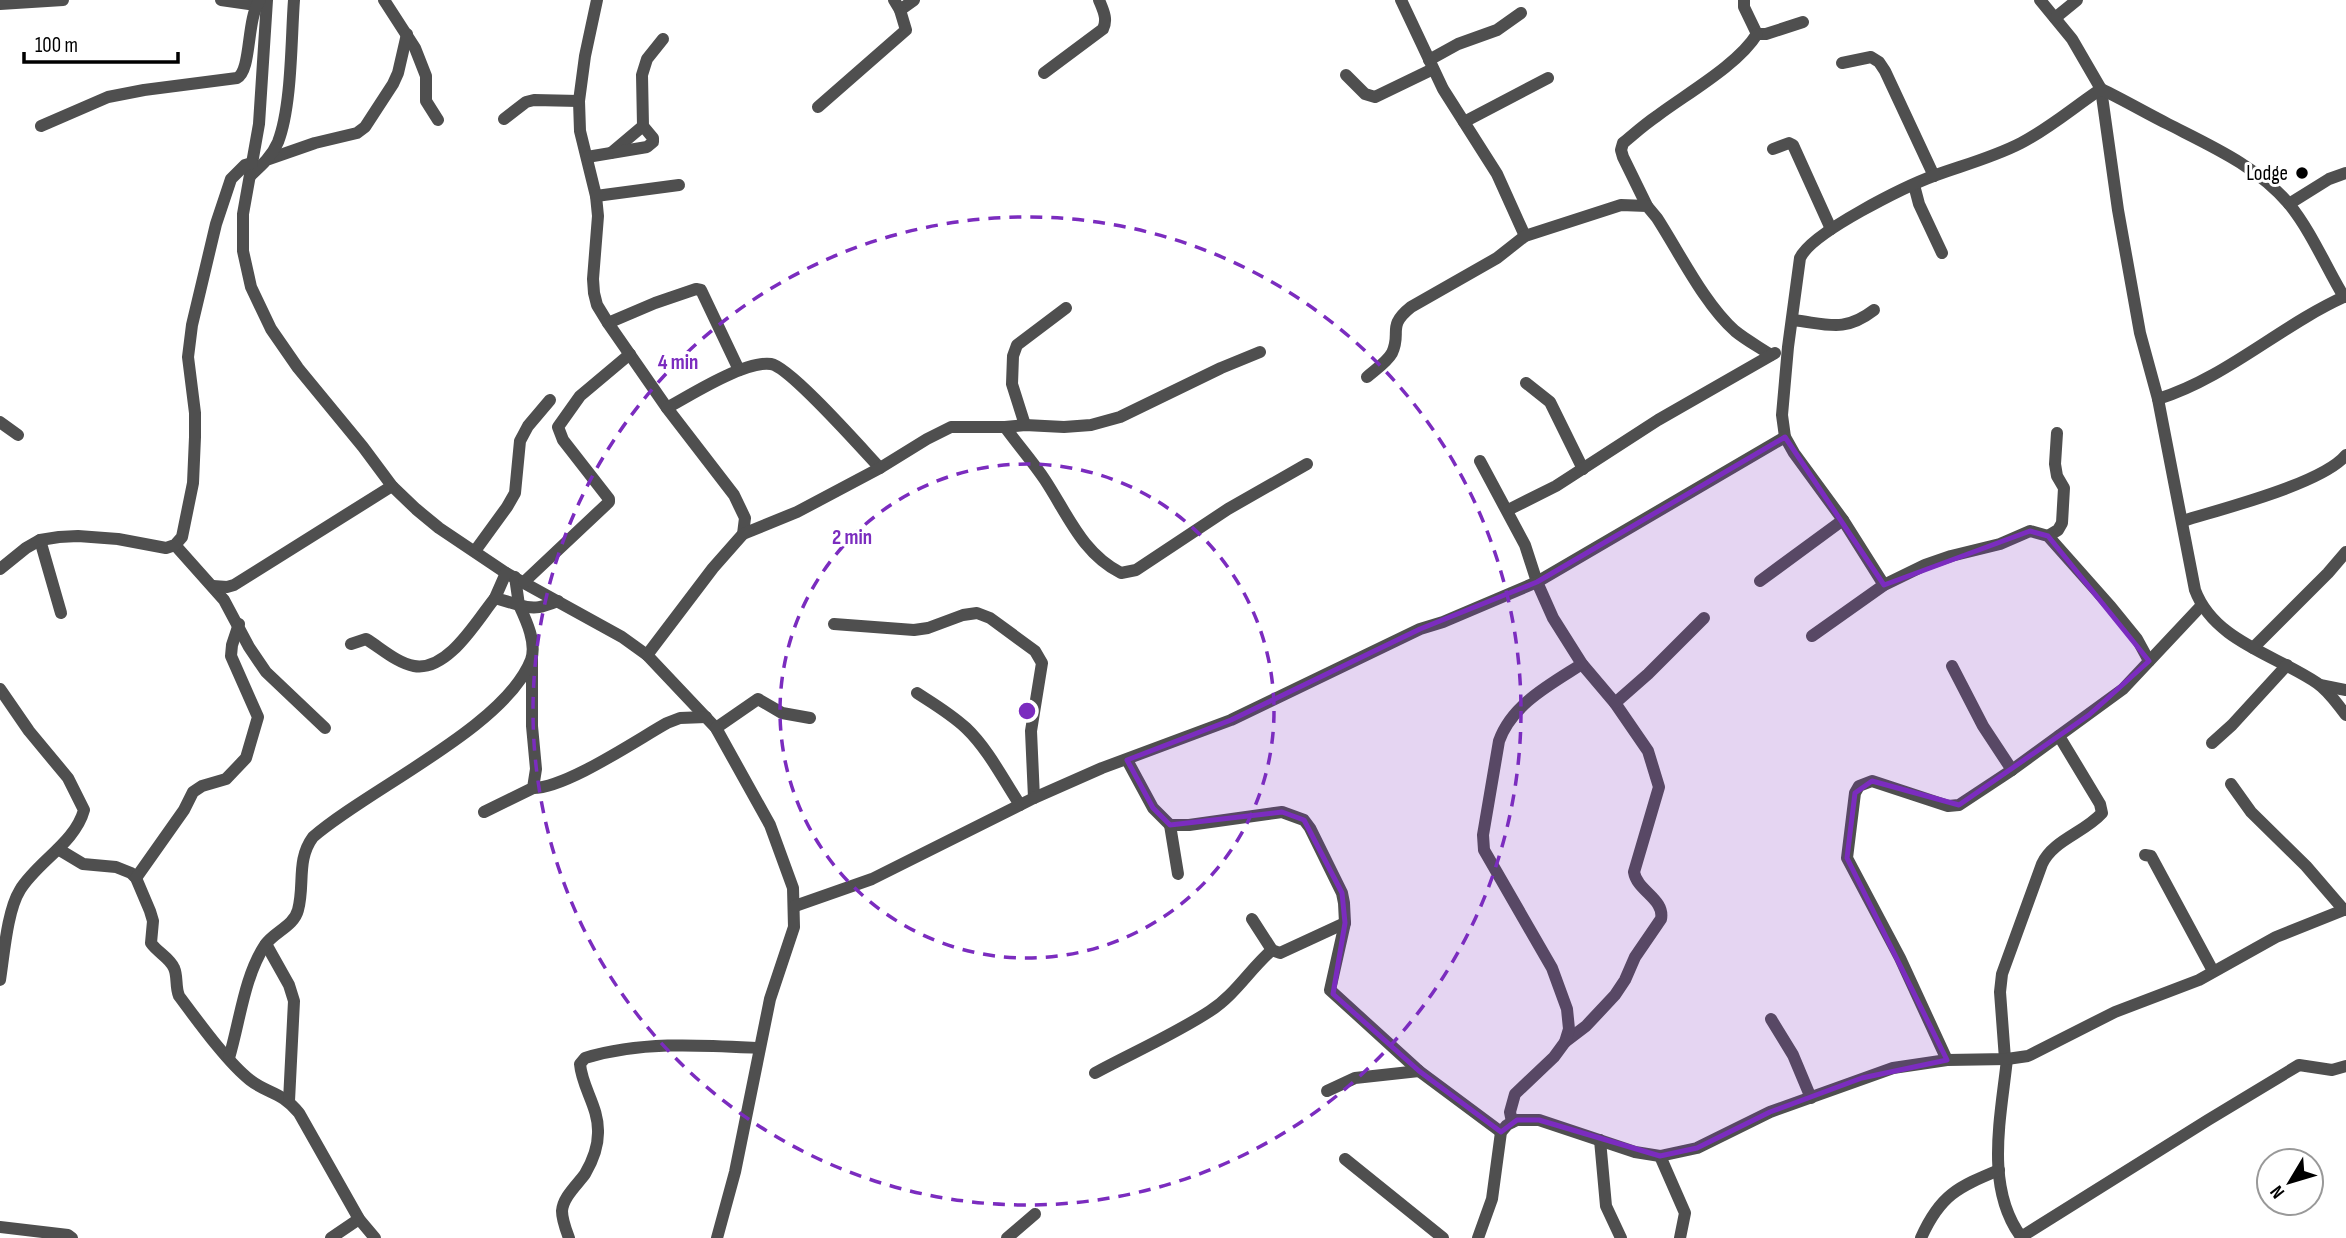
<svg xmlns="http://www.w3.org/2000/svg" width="2346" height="1238" viewBox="0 0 2346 1238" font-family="'Sofia Sans Condensed',sans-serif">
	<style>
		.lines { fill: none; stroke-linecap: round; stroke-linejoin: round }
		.minor { stroke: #4f4f4f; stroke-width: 12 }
		.marked { fill: #7b2cbf; fill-opacity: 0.2; stroke: #7b2cbf; stroke-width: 5; stroke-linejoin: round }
		.ring { fill: none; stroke: #7b2cbf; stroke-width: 3.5; stroke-dasharray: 12 9 }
		.poi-dot { fill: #000; stroke: #fff; stroke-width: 2.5 }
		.labels { text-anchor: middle; stroke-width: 6; stroke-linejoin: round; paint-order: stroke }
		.poi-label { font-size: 21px; fill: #000; stroke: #fff; text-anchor: end }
		.centre { fill: #7b2cbf; stroke: #fff; stroke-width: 3.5 }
		.ring-label { font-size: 21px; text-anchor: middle; font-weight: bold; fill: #7b2cbf; stroke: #fff; stroke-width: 6; stroke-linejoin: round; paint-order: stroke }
	</style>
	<rect width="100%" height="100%" fill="#fff"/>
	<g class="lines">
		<g class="minor">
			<polyline points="221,0 256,5"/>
			<polyline points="267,0 259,124 243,214 243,251 251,287 271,329 298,368 363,447 392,486 416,509 439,528 506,573 622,637 647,655 716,728 770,825 793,888 794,927 770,999 735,1172 717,1238"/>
			<polyline points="384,0 415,48 426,76 426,101 438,120"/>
			<polyline points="597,0 585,56 579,101 580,131 596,196 598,216 593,279 594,293 597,305 608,323 667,408 734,495 745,518 743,534 713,568 647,655"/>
			<polyline points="1401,0 1443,89 1497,174 1525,236"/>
			<polyline points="1744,0 1744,7 1757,34"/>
			<path d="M 2040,0 L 2072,39 L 2101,89 L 2118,210 L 2140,333 L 2158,399 L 2195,590 C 2214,641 2276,655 2317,683 C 2329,691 2337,704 2346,715"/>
			<polyline points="0,4 63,0"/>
			<polyline points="900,10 914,0"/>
			<polyline points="2055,18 2077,0"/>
			<polyline points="1757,34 1766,34 1803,22"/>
			<polyline points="1429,60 1458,44 1497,30 1521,13"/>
			<polyline points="1842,63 1871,57 1879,62 1885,71 1934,176"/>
			<path d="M 1044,73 L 1103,29 C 1108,19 1103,10 1099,0"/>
			<polyline points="1346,75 1365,94 1375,97 1433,69"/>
			<polyline points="818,107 906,30 900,10 894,0"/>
			<polyline points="504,119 526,102 534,100 579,101"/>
			<polyline points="1464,122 1548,78"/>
			<path d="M 41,126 L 108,97 L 144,90 L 237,78 C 252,70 246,19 260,0"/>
			<polyline points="1773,149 1789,143 1793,145 1831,229"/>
			<polyline points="611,153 643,126"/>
			<polyline points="587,157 647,147 653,142 653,138 643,126 642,75 647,59 663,39"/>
			<polyline points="269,159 315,143 357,133 365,127 393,84 398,73 407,34"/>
			<path d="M 251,175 C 262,165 272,156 278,142 C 292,106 291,39 294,0"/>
			<polyline points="1914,185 1919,204 1942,253"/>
			<polyline points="596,196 679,185"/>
			<polyline points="2289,204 2329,179 2346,173"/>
			<path d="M 1647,206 L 1623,157 L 1621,150 L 1623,143 C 1634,134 1645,124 1657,116 C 1686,94 1738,65 1757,34"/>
			<path d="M 1793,320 C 1828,324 1844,333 1874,310"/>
			<polyline points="608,323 655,303 696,289 701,290 739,370"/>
			<path d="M 1367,377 C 1375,370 1387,362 1392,353 C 1402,332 1386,327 1411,307 L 1497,258 L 1525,236 L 1621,205 L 1647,206 L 1657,218 C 1679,252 1705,305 1735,331 C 1746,340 1759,347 1771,355"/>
			<polyline points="1526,383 1550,402 1583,469"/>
			<path d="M 2158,399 C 2226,378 2281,325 2346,296"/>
			<path d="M 667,408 C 690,395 746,360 771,364 C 790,367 863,450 880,468"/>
			<polyline points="0,422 18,435"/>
			<polyline points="1025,425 1012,384 1013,356 1017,345 1066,308"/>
			<path d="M 1005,427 C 1018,445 1033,462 1045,480 C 1068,515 1082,553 1121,573 L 1136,570 L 1228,509 L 1307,464"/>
			<path d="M 1480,461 L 1525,545 L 1537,582 L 1553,618 L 1582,664 L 1615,703 L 1648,751 L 1659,787 L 1634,872 C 1637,891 1665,899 1661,919 L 1635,957 L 1625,980 L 1615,995 L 1586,1026 L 1565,1042"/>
			<polyline points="1508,510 1556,486 1658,420 1775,353"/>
			<path d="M 2183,521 C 2221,509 2322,484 2346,455"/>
			<polyline points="743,534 797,512 880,468 927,439 951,427 1005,427 1025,425 1064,427 1091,425 1120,417 1221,368 1260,352"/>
			<polyline points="2048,536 2058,530 2062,523 2064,488 2057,476 2055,464 2057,433"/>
			<polyline points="40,540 61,613"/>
			<polyline points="175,545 224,600 249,647 266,672 325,728"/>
			<polyline points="475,551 507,507 515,493 520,441 528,426 550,400"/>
			<polyline points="0,569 26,548 40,540 59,537 78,536 118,539 166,548 175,545 182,537 193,483 195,437 195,413 188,357 192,325 216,224 231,179 245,165 252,163"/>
			<path d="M 515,577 L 519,605 C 535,610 543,607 558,601"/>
			<polyline points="1760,581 1843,520"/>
			<polyline points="524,582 609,502 609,499 563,440 558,427 580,396 630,354"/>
			<path d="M 1884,585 L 1843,520 L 1794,453 L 1785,437 L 1782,415 L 1788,347 L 1800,258 C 1812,232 1906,186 1936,175 C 1964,165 1994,157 2021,143 C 2050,128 2074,107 2101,89 C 2124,100 2146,113 2168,124 C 2211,146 2257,166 2289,204 C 2311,231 2326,267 2344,297"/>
			<polyline points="213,586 227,587 234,585 392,486"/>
			<polyline points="834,624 914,630 928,628 963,615 977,613 990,618 1035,651 1042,663 1031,731 1034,798"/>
			<polyline points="1812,636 1884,585 1925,565 1951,556 2000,544 2030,531 2048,536 2111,607 2137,639 2149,661"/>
			<path d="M 351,644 L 366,639 C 381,648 397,663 414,666 C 448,672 477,620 495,598"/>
			<polyline points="2253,648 2328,573 2346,552"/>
			<polyline points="1952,666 1983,726 2012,770"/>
			<polyline points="2320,685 2346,690"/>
			<path d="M 0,689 L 29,731 L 68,778 L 84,810 C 75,843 37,862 20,890 C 7,911 4,955 0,980"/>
			<path d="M 917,693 C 934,704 951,714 966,728 C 988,749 1003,779 1020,805"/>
			<polyline points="1615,703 1648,674 1704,618"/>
			<polyline points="716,728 758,699 782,713 810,718"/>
			<polyline points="2212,743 2232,725 2287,665"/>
			<polyline points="1127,760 1153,808 1170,825 1189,825 1282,812 1304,820 1310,828 1342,893 1344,903 1345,923 1330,990 1419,1071 1501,1132"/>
			<polyline points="2231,784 2251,812 2306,866 2344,910"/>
			<path d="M 533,788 C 566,788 635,741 667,723 L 680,718 L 706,717"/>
			<polyline points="484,812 533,788 536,769 532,726 532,659"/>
			<polyline points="1170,825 1178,874"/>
			<path d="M 58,849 L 83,864 L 116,867 L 131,873 L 136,878 L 150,911 L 153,921 L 151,943 C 157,952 170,958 174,968 C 178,977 175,986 179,996 C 197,1020 227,1062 250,1080 C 268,1094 281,1091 299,1113 L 359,1219 L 375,1238"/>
			<polyline points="2145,855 2151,856 2213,971"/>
			<polyline points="136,878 184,810 193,792 202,786 226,779 246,758 258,717 231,656 232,645 239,624"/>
			<polyline points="795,906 872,879 1034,798 1102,768 1231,720 1420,629 1443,622 1537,582 1785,437"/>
			<polyline points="1252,919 1272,950 1280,953 1345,923"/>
			<polyline points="266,944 289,985 294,1001 289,1101"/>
			<polyline points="1771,1019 1793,1055 1811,1098"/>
			<path d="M 229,1058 C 240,1021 244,977 265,945 C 274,932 294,926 298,910 C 305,885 296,860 313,837 C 368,789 505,727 531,660 C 537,643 526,620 519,605 L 495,598 L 506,573"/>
			<path d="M 2005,1059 L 2000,992 L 2002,974 L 2042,864 C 2053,840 2084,833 2102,813 L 2100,804 L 2059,736"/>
			<path d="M 2007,1059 C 2001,1117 1984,1188 2022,1238"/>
			<polyline points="1947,1060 1900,958 1847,858 1855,793 1859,786 1872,781 1948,806 1959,805 2012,770 2123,689 2201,606"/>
			<path d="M 1095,1073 C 1132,1053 1175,1034 1210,1011 C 1235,995 1250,969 1272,950"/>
			<polyline points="1327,1091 1355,1078 1419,1071"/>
			<path d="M 1512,1122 L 1510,1112 L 1515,1094 L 1554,1057 L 1565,1042 L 1569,1029 L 1567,1009 L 1552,968 L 1484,850 L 1483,835 L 1499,741 C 1512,704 1551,684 1582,664"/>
			<polyline points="1600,1140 1606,1206 1621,1238"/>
			<polyline points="1660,1156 1685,1213 1680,1238"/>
			<polyline points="1345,1159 1443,1238"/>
			<polyline points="0,1227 68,1235 72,1238"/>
			<polyline points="2021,1237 2208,1120 2299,1065 2332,1070 2346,1066"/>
			<polyline points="331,1238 359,1219"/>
			<path d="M 569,1238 C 566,1230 562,1220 562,1211 C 563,1197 577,1185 585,1174 C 592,1162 598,1147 598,1133 C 599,1107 582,1088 580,1064 L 585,1058 C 641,1041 701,1045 759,1048"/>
			<polyline points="1007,1238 1035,1214"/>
			<polyline points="1478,1238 1492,1199 1501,1132 1507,1125 1517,1120 1539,1120 1635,1152 1660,1156 1697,1148 1770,1112 1893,1068 1947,1060 2007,1059 2028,1056 2115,1012 2199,980 2276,937 2346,909"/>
			<path d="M 1921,1238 C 1940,1195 1958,1187 1999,1170"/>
		</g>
	</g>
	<path class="marked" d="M 1785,437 L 1884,585 L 2030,531 L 2048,536 L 2149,661 L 2089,715 L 1959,805 L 1872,781 L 1855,793 L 1847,858 L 1947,1060 L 1862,1078 L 1770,1112 L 1697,1148 L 1660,1156 L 1539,1120 L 1517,1120 L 1501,1132 L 1419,1071 L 1333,994 L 1345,923 L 1342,893 L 1304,820 L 1282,812 L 1170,825 L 1153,808 L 1127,760 L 1231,720 L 1420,629 L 1537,582 Z"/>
	<g class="ring">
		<circle cx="1027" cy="711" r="247"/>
		<circle cx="1027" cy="711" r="494"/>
	</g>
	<circle class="poi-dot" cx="2302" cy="173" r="7"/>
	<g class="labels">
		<g class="poi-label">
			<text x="2288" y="180">Lodge</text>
		</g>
	</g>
	<circle cx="1027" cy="711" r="10" class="centre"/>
	<g class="ring-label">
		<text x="678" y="369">4 min</text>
		<text x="852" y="544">2 min</text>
	</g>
	<g transform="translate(2290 1182) rotate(232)"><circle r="33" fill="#ffffff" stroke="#999999" stroke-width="2"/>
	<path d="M0-5L12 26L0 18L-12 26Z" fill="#000000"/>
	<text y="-10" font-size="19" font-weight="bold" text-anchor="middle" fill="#000000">N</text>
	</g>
	<path d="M24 52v10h154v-10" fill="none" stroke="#000000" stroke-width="3.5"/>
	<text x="35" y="52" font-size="21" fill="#000000" stroke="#ffffff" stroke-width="5" paint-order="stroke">100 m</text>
</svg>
